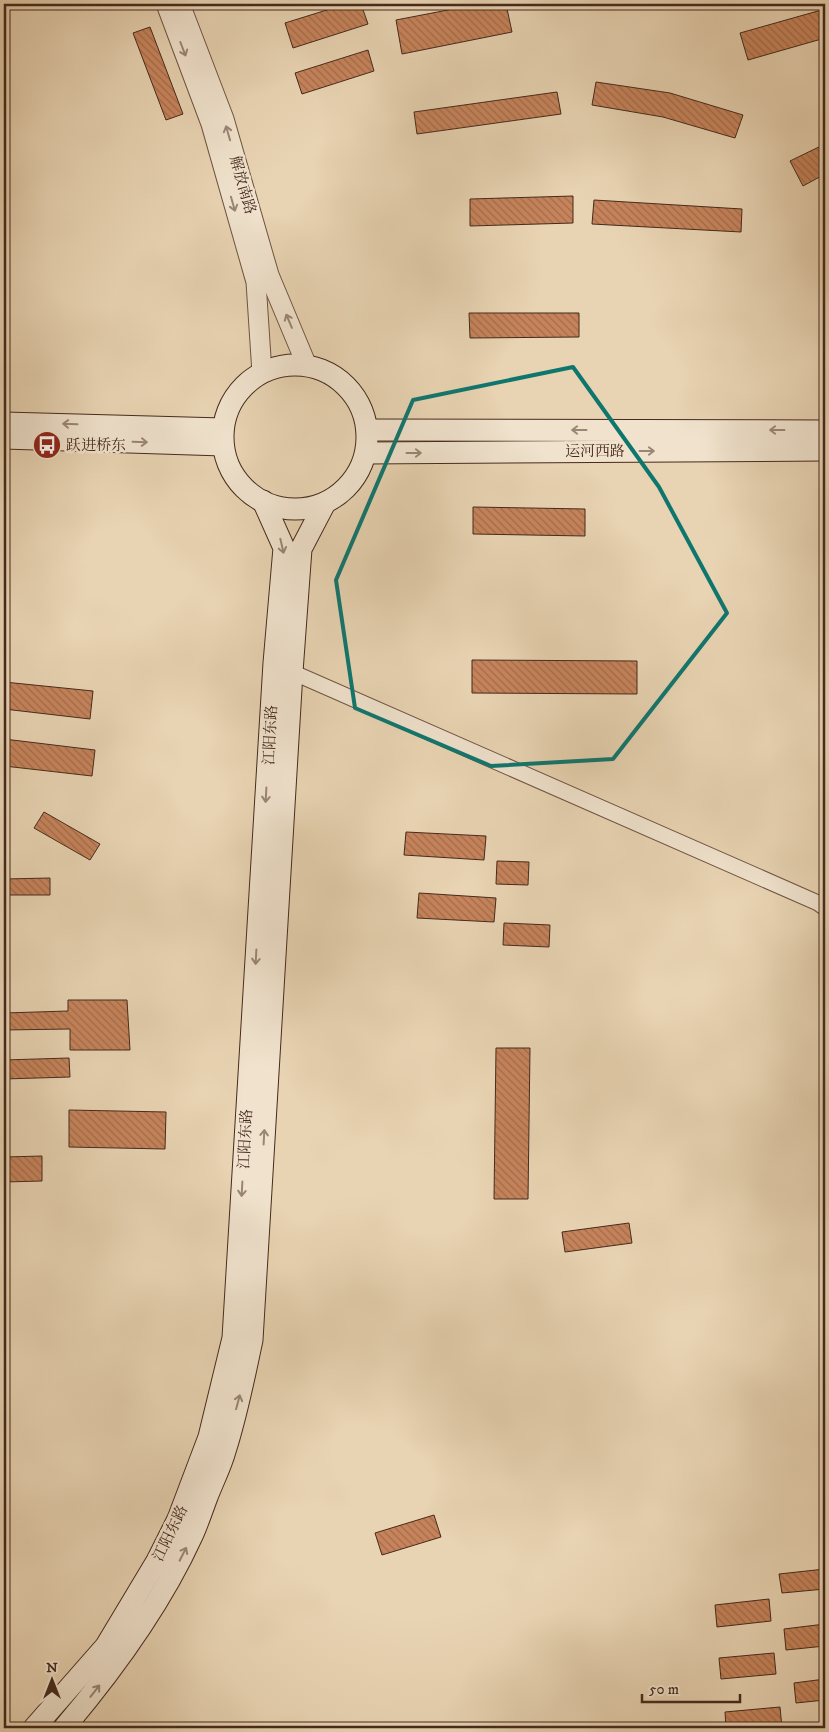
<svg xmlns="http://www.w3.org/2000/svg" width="829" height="1732" viewBox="0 0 829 1732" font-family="'IM FELL DW Pica','Noto Serif SC',serif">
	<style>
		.building { fill: url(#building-back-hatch); stroke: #452a1d }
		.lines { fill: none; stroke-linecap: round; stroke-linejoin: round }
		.minor-casing { stroke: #6e5442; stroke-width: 17 }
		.tertiary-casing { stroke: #6e5442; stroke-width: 21 }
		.secondary-casing { stroke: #452a1d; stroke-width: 23 }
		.minor { stroke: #f0e2cd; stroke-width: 15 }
		.tertiary { stroke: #f0e2cd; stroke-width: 19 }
		.secondary { stroke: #f0e2cd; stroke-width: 21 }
		.oneway { stroke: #9a8675 }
		.marked { fill: none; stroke: #0f766e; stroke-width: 4; stroke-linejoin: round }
		.labels { text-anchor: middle; stroke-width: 5; stroke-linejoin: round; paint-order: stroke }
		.street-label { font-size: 15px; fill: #452a1d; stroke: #f0e2cd }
		.poi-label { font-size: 15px; fill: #452a1d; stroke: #f0e2cd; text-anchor: start }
	</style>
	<defs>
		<pattern id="building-back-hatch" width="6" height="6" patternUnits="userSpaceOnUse" patternTransform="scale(1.25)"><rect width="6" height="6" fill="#c7845c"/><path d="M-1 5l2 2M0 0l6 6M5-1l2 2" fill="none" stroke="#a36c4b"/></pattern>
	</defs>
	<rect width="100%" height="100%" fill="#e8d3b2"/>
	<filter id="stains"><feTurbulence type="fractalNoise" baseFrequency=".004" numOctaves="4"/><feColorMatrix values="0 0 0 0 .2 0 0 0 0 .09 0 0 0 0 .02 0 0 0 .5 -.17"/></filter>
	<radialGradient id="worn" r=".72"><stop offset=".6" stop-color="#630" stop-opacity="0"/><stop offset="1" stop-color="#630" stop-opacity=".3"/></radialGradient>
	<g class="building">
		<polygon points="346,4 361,4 368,24 293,48 285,23"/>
		<polygon points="479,4 506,4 512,32 402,54 396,20"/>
		<polygon points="825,9 825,38 748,60 740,33"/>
		<polygon points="150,27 183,114 166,120 133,33"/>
		<polygon points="368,50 374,71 302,94 295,73"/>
		<polygon points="596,82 670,93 743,115 735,138 663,117 592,105"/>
		<polygon points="557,92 561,114 417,134 414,112"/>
		<polygon points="825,144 825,174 803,186 790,161"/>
		<polygon points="573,196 573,223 470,226 470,199"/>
		<polygon points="594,200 742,209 741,232 592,224"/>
		<polygon points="469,313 579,313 579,337 470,338"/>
		<polygon points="473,507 585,509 585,536 473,534"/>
		<polygon points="472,660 637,661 637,694 472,693"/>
		<polygon points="4,682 93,691 90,719 4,709"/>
		<polygon points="4,739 95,750 92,776 4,766"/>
		<polygon points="44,812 100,844 90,860 34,828"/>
		<polygon points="406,832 486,836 484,860 404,855"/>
		<polygon points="497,861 529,862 528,885 496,884"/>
		<polygon points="50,878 50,895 4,895 4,879"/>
		<polygon points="419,893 496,898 494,922 417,918"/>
		<polygon points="504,923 550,925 549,947 503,945"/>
		<polygon points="68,1000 127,1000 130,1050 70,1050 70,1029 4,1030 4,1013 68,1011"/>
		<polygon points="496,1048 530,1048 528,1199 494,1199"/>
		<polygon points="69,1058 70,1077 4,1079 4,1060"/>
		<polygon points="69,1110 166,1112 165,1149 69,1147"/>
		<polygon points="42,1156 42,1181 4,1182 4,1157"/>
		<polygon points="629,1223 632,1243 565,1252 562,1232"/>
		<polygon points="434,1515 441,1537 382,1555 375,1533"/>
		<polygon points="825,1569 825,1589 782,1593 779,1574"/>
		<polygon points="769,1599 771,1621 717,1627 715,1605"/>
		<polygon points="825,1624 825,1646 786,1650 784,1629"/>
		<polygon points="774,1653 776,1674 721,1679 719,1658"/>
		<polygon points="825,1679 825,1700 796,1703 794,1683"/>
		<polygon points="780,1707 782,1728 726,1728 725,1712"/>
	</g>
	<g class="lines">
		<defs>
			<polyline id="minor" points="292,672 818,903 825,908"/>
			<g id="tertiary">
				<polyline points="166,4 211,124 256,282 262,373"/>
				<polyline points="180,4 224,119 269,275 307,366"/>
			</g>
			<g id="secondary">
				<circle cx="295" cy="437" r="72"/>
				<polyline points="4,423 223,429"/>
				<polyline points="367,430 825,431"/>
				<polyline points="4,438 223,445"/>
				<polyline points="366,453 825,450"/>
				<polyline points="34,1728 106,1646 157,1561 178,1519 209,1437 233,1338 274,663 284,548 263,501"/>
				<path d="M 64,1728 C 114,1669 160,1606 192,1536 C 198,1523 202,1510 207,1497 C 213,1481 221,1466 225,1451 C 237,1414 244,1377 252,1340 L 292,672 L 301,549 L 325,503"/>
			</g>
		</defs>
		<use href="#minor" class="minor-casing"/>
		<use href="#tertiary" class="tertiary-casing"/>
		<use href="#secondary" class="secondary-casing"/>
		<use href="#minor" class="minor"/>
		<use href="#tertiary" class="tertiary"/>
		<use href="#secondary" class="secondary"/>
	</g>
	<defs><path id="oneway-shaft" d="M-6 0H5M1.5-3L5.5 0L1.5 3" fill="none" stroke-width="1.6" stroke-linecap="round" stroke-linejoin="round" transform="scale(1.25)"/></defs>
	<g class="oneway">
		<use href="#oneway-shaft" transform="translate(183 49) rotate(69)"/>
		<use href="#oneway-shaft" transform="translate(228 133) rotate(-106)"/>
		<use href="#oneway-shaft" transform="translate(233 204) rotate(74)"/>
		<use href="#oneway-shaft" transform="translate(289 321) rotate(-113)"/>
		<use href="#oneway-shaft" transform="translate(70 424) rotate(-178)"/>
		<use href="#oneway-shaft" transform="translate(579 430) rotate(-180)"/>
		<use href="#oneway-shaft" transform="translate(777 430) rotate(-180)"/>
		<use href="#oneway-shaft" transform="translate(140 442) rotate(2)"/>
		<use href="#oneway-shaft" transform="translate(647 451)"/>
		<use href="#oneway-shaft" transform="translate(414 453)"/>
		<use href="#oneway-shaft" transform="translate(282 546) rotate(77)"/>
		<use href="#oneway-shaft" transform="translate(266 795) rotate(93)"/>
		<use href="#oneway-shaft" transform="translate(256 957) rotate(93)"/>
		<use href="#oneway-shaft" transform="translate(264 1137) rotate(-87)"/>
		<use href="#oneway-shaft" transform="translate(242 1189) rotate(93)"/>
		<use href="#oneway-shaft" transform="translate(238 1402) rotate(-75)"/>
		<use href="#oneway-shaft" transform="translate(183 1554) rotate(-63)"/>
		<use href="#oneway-shaft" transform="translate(95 1691) rotate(-52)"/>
	</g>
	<path class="marked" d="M 573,367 L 659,487 L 727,613 L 613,759 L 491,766 L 355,708 L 336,580 L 413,400 Z"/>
	<defs>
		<symbol id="bus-disc" viewBox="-11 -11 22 22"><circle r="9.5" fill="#8f2418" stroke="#f0e2cd"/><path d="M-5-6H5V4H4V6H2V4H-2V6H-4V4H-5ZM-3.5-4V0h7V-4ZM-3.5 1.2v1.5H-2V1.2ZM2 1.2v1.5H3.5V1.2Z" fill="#fff"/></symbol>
	</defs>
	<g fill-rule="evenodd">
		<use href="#bus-disc" x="31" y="429" width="32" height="32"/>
	</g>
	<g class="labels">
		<g class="street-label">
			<text transform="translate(243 185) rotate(74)" y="5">解放南路</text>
			<text x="595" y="456">运河西路</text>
			<text transform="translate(270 735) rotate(-87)" y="5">江阳东路</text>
			<text transform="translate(245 1139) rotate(-87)" y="5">江阳东路</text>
			<text transform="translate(170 1533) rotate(-64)" y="5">江阳东路</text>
		</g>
		<g class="poi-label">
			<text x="66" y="450">跃进桥东</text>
		</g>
	</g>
	<rect width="829" height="1732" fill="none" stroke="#e8d3b2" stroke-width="20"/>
	<rect x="5" y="5" width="819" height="1722" fill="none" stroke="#452a1d" stroke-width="2.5"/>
	<rect x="10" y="10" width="809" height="1712" fill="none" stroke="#452a1d"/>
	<g transform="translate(52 1680)" stroke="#f0e2cd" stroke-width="4" paint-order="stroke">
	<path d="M0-4L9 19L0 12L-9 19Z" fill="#452a1d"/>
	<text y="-8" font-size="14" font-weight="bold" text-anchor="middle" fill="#452a1d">N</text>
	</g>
	<path d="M642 1694v8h98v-8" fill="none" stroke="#452a1d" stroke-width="2.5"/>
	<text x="649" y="1694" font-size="15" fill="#452a1d" stroke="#f0e2cd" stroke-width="4" paint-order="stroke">50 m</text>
	<rect width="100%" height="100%" filter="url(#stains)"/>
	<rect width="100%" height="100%" fill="url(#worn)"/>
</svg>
